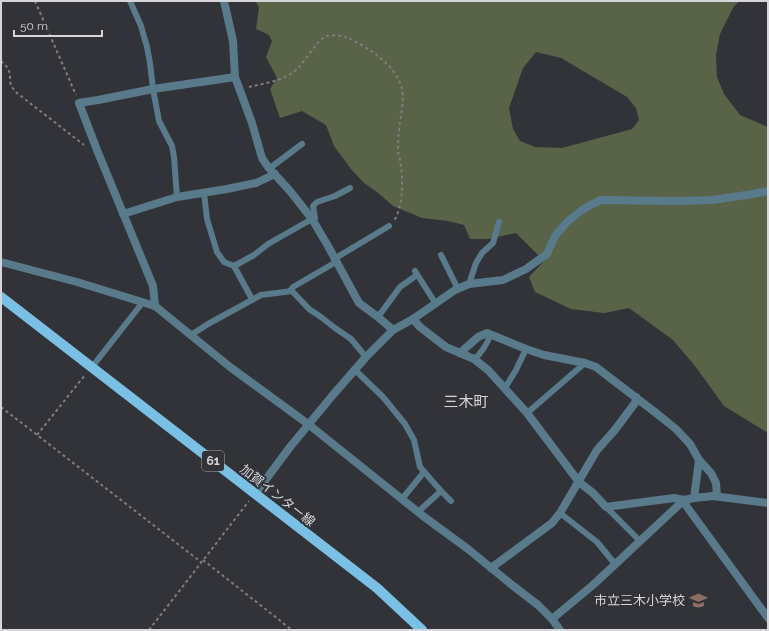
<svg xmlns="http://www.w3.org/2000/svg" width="769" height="631" viewBox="0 0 769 631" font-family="Raleway,'Noto Sans JP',sans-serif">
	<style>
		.forest { fill: #596348; fill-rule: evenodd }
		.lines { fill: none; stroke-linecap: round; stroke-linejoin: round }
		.path { stroke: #7d7d82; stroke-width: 2; stroke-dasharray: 3 3; stroke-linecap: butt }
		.service { stroke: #597a8b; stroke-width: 6 }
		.minor { stroke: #597a8b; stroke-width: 8 }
		.primary { stroke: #7ac0e4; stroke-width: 10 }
		.labels { text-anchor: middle; stroke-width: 4; stroke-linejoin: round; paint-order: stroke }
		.shield { fill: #323338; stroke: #a5a5a9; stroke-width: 1 }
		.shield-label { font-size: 12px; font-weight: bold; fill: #d6d6da }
		.street-label { font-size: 13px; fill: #d6d6da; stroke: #323338 }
		.poi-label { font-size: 13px; fill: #d6d6da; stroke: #323338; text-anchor: end }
		.quarter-label { font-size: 15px; fill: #d6d6da; stroke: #323338 }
	</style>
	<rect width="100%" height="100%" fill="#323338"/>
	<path class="forest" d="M 255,1 L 740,1 L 734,6 L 720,34 L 716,55 L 717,77 L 724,94 L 740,115 L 768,127 L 768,433 L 724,406 L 695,366 L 673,340 L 629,308 L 604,313 L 571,309 L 535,292 L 529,277 L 544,261 L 516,233 L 488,239 L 470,239 L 464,225 L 448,221 L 422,218 L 393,206 L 377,192 L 364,183 L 351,169 L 334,146 L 326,125 L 302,111 L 280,118 L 270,89 L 277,78 L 266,57 L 272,41 L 269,35 L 256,29 L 259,7 ZM 536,52 L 561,58 L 627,97 L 636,108 L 639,120 L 632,129 L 562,148 L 535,147 L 520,141 L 513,129 L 509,108 L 523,68 Z"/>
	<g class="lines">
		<g class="path">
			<polyline points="35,1 76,95"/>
			<polyline points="1,61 8,68 10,74 10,80 11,86 17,93 84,145"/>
			<path d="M 249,87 C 265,83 284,81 297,69 C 306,61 316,40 327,36 C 330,35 342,35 345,37 C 357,41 377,54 386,63 C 393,69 400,80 402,89 C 404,98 402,107 401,116 C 399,127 398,139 398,149 C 398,155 401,161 401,167 C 403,185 403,205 394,221"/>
			<polyline points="1,407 201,562"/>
			<polyline points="37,435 85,375"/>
			<polyline points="203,560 292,630"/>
			<polyline points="149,630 249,501"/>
		</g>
		<g class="service">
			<polyline points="130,1 141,26 147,47 150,63 153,89 159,121 172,146 174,157 177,197"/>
			<polyline points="270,168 302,144"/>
			<polyline points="204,193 207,219 217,252 224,262 234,266 252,299"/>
			<polyline points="313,221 315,218 313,206 317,202 335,196 350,188"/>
			<polyline points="441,255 458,289"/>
			<polyline points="334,259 389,226"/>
			<polyline points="234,266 254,255 268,244 312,219"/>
			<polyline points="415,271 436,304"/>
			<polyline points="469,284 476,263 482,253 493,243 499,222"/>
			<polyline points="290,291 293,287 336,262"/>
			<polyline points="378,317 400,287 417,275"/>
			<polyline points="191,335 208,324 261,295 292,291 309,309 321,317 335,328 351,339 366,357"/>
			<path d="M 474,359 C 482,353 487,344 491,334"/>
			<polyline points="92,367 143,302"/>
			<polyline points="355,370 383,397 405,424 414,440 420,467 441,491 451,501"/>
			<polyline points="505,388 516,370 526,349"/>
			<polyline points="527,413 585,363"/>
			<polyline points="402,499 424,472"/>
			<polyline points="606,507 640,541"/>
			<polyline points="418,512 441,491"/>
			<polyline points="560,513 597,542 615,564"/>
		</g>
		<g class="minor">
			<polyline points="224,1 233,41 235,77 252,123 262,158 268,167 290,191 312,219 328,246 359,303 378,317 393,330"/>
			<polyline points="123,214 177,197 227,189 256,183 275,174"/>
			<polyline points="1,262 77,282 155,306 230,367 308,424 423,516 468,549 512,585 538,605 552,619 560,630"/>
			<polyline points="155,306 153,286 97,150 79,103 98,100 153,89 235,77"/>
			<polyline points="413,319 420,327 446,347 474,359 488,370 527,413 579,482 593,493 606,507 651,501 667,499 674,498 684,500 694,498 713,496 768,503"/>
			<polyline points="460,353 478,337 487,333 526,349 544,355 585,363 596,367 656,413 676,429 690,444 699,460 694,498"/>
			<polyline points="699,460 711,473 716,483 717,496"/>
			<polyline points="255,494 290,447 332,396 366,357 393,330 413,319 455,290 469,284 503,280 526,269 547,254 555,236 567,222 582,210 600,200 680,201 713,200 753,194 768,191"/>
			<polyline points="684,500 687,507 768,618"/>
			<polyline points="491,568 552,523 560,513 597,450 614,431 635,403 636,397"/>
			<polyline points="552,619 593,585 684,500"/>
		</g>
		<polyline class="primary" points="1,297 377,588 422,630"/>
	</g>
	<defs>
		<symbol id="school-bare" viewBox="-9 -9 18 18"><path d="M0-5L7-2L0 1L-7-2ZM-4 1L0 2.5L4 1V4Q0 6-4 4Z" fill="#8d6e63" stroke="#323338" stroke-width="2.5" paint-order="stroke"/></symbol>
	</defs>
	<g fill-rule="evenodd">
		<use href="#school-bare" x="686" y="588" width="25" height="25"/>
	</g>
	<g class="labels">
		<rect class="shield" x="202" y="451" width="22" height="20" rx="3"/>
		<g class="shield-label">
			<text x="213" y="465">61</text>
		</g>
		<g class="street-label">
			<text transform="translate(278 495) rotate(38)" y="5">加賀インター線</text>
		</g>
		<g class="poi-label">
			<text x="685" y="605">市立三木小学校</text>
		</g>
		<g class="quarter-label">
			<text x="466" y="407">三木町</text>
		</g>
	</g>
	<rect width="769" height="631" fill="none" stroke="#d6d6da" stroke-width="4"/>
	<path d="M14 30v6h88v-6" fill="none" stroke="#d6d6da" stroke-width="2"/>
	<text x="20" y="30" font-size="12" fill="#d6d6da" stroke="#323338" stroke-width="3" paint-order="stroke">50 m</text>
</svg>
